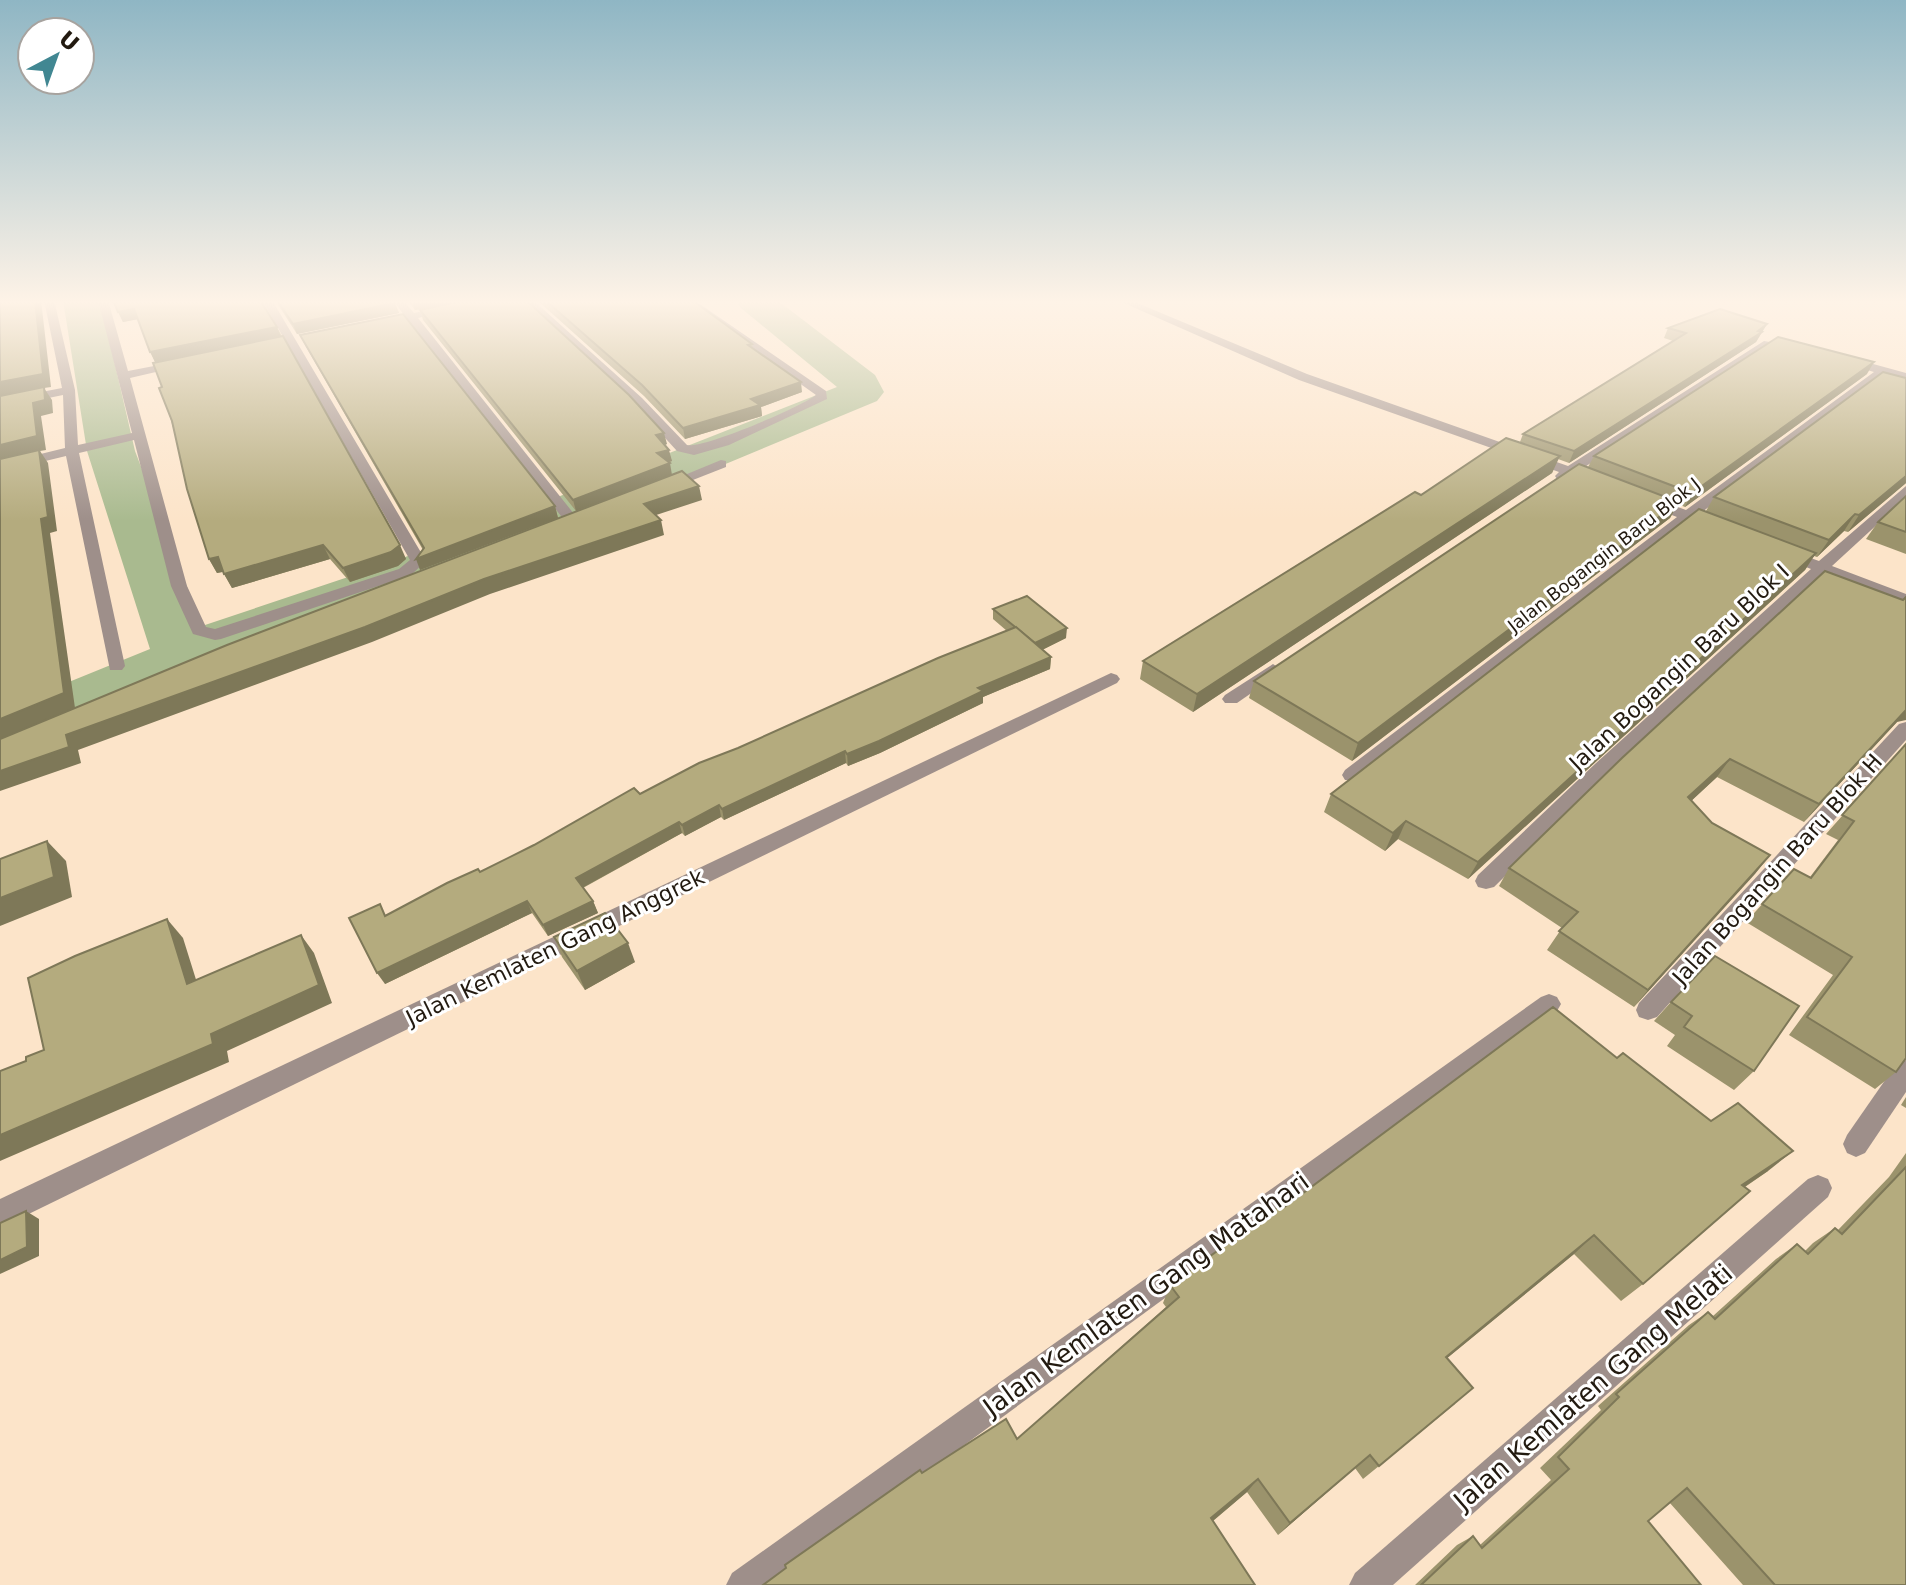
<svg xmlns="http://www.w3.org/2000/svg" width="1906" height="1585" viewBox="0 0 1906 1585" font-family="'DejaVu Sans',sans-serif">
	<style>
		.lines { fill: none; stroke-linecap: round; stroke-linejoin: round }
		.river { fill: #a9ba8f; fill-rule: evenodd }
		.minor { fill: #9e8f8a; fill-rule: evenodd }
		.wall { fill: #9b936c }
		.shaded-wall { fill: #7e7858 }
		.building { fill: #b4ab7e; stroke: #7e7858; stroke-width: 2 }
		.labels { text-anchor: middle; stroke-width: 6; stroke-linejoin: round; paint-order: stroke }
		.far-street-label { font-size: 18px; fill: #221a10; stroke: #fff }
		.street-label { font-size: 22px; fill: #221a10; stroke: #fff }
		.near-street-label { font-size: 26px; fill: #221a10; stroke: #fff }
	</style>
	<rect width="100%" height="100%" fill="#fce4c9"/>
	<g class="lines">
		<polygon class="river" points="63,300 100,300 135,451 202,626 390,563 837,387 741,308 736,300 777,300 875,375 884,392 877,401 430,587 235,655 206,673 127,703 23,753 0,759 0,710 150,649 87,451"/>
		<g class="minor">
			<polygon points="44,300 54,300 75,390 78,445 132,433 98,300 108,300 128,371 180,361 186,365 130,378 187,586 206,627 215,629 399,569 410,560 262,300 272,300 426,561 411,575 221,639 215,640 193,634 171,586 134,440 79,453 125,666 122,670 110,670 66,456 0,472 0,464 65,448 63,395 0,408 0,400 62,388"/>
			<polygon points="393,300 403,300 414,313 477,300 495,300 418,318 578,519 578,525 568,525 408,320 376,325 376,321 404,315"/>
			<path d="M 522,300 L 533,300 L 642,398 L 687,445 C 703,449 801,407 816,395 L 683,300 L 694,300 L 826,391 L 827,399 L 729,445 L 694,455 L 677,451 L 634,404 Z"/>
			<polygon points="1117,300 1130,300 1307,374 1568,466 1764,341 1800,347 1794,350 1770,347 1580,470 1599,479 1592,483 1571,476 1557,479 1555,476 1559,472 1299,380"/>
			<polygon points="1844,356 1906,373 1906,381 1885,375 1698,515 1717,522 1717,528 1712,529 1689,522 1359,780 1345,780 1342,775 1345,770 1677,517 1643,504 1643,498 1653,498 1686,510 1874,372 1840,362 1838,360"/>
			<polygon points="721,460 726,461 726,467 670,489 660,489 658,486"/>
			<polygon points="1906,486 1906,498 1832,566 1906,594 1906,605 1824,574 1609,774 1494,887 1486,889 1478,887 1475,881 1478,875 1595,764 1811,569 1781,557 1781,551 1791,551 1819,561"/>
			<polygon points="1273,664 1282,670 1279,674 1237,703 1225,703 1222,699 1225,695"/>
			<polygon points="1111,673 1117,675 1120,679 1117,683 0,1228 0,1199"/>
			<polygon points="1906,722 1906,740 1657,1017 1648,1020 1639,1017 1636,1010 1639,1003 1899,724"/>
			<polygon points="1549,994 1557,997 1561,1004 1557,1011 773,1585 726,1585 732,1573 1541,997"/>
			<polygon points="1906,1060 1906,1092 1865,1153 1856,1157 1847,1153 1843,1144 1847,1135 1897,1063"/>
			<polygon points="1818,1175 1828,1179 1832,1188 1828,1197 1393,1585 1349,1585 1355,1573 1808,1179"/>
		</g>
	</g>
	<g class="wall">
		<polygon points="113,300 260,300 277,327 406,559 398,566 350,582 330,559 232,588 223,572 217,573 209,559 155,362 137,319 123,322"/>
		<polygon points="275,300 393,300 399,313 297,334"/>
		<polygon points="407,300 464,300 415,310"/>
		<polygon points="537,300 692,300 752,344 753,349 802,392 761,407 762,416 685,439 644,396"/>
		<polygon points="420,310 667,444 665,445 672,461 576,511 423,320"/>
		<polygon points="1767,324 1756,342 1569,463 1558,459 1552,473 1193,712 1140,679 1143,661 1421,495 1520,442 1523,434 1673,341 1664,338 1668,328"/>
		<polygon points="300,335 555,506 558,518 420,570 423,550 305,345"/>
		<polygon points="1867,374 1685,507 1678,504 1670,518 1352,761 1249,698 1254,681 1588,467 1594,456"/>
		<polygon points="1906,378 1906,483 1848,532 1844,531 1817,557 1814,556 1805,570 1468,879 1398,839 1385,851 1324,812 1331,794 1706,511 1714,497"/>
		<polygon points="1906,496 1906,554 1866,539 1878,522"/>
		<polygon points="1903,600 1897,722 1804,822 1717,777 1691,801 1712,823 1770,855 1634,1007 1547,950 1562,928 1499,886 1509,868"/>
		<polygon points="993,609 1066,638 1042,650 1051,657 1050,669 983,697 983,703 880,753 848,766 846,763 724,820 721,817 685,836 682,833 583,888 593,901 598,913 548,936 532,913 385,984 387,915 480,872 640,794 738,748 1007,631 993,619"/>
		<polygon points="1906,744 1896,1072 1875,1089 1789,1035 1833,975 1746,922 1794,869 1810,877 1838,840 1826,834"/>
		<polygon points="554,937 635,962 585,990 562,957"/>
		<polygon points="1715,956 1754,1071 1734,1090 1667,1046 1675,1035 1654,1021 1671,1002"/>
		<polygon points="1617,1058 1768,1171 1745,1187 1643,1284 1621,1301 1574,1254 1447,1358 1455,1404 1363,1479 1355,1468 1278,1535 1247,1492 1213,1521 922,1473 1017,1439 1166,1307 1163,1303 1170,1285 1283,1208"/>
		<polygon points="1906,1097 1906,1108 1901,1105"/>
		<polygon points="1906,1153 1906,1585 1743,1585 1669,1502 1648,1521 1701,1585 1415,1585 1457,1545 1473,1536 1480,1545 1551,1480 1540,1468 1601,1410 1598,1406 1689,1325 1708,1312 1713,1316 1776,1259 1797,1244 1805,1251 1813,1243 1835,1228 1838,1230 1889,1177"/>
	</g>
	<g class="shaded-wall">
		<polygon points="35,300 41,300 51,387 44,388 52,400 53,413 41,416 46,450 40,451 48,463 57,531 50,533 75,708 0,740 0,382"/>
		<polygon points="412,300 464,300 415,310"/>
		<polygon points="395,303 399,313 297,334 293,324"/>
		<polygon points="134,309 139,319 123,322 118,312"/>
		<polygon points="1767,324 1756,342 1569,463 1574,451"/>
		<polygon points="277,327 281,337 155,362 150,352"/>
		<polygon points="1874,362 1867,374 1685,507 1692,493"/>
		<polygon points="801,382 802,392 761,407 762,416 685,439 683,428 751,399"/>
		<polygon points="664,433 667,444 659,446 656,435"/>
		<polygon points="669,450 672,461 660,464 657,453"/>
		<polygon points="1560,456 1552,473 1193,712 1197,694"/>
		<polygon points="670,463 672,475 576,511 573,500"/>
		<polygon points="1906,476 1906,483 1848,532 1859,515"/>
		<polygon points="699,486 702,500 647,518 644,504"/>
		<polygon points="1679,502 1670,518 1352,761 1358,743"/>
		<polygon points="555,506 558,518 420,570 416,559"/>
		<polygon points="1855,514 1844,531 1817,557 1829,540"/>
		<polygon points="661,520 664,535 490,594 372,642 78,750 81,763 0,791 0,771 66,735 484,579"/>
		<polygon points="323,545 330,559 232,588 224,574"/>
		<polygon points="400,545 406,559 398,566 350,582 343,568"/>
		<polygon points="1816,553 1805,570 1468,879 1478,862"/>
		<polygon points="218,557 226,571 217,573 209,559"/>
		<polygon points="1067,628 1066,638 1034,654 1034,644"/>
		<polygon points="1051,657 1050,669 983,697 983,703 880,753 848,766 847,754 978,688"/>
		<polygon points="1906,710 1906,720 1897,722 1804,822 1819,804"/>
		<polygon points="845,751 846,763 724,820 722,809"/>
		<polygon points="1730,759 1717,777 1675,816 1688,797"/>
		<polygon points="719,805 721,817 685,836 682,825"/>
		<polygon points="1406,821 1398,839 1385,851 1393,833"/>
		<polygon points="679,822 682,833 580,889 576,878"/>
		<polygon points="47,841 66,861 72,897 0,926 0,898"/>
		<polygon points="1770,855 1755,874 1634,1007 1648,990"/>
		<polygon points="527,901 532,913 385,984 377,973"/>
		<polygon points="593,901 598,913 548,936 543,925"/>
		<polygon points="167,919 183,938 203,1002 187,984"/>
		<polygon points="301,935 314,953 332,1003 227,1051 229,1062 0,1161 0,1135 211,1034"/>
		<polygon points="628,943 635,962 585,990 577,971"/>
		<polygon points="1793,1151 1768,1171 1719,1204 1742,1185"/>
		<polygon points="26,1211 39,1219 39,1256 0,1274 0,1260"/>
		<polygon points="1594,1235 1574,1254 1429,1373 1446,1357"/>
		<polygon points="1370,1455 1355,1468 1278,1535 1290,1523"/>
		<polygon points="1258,1479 1247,1492 1202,1530 1211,1518"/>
	</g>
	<g class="building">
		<polygon points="0,300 35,300 43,374 0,382"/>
		<polygon points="113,300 260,300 277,327 150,352 134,309 118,312"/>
		<polygon points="277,300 393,300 395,303 293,324"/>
		<polygon points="465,300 526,300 629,395 664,433 656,435 669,450 657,453 670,463 573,500 420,310"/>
		<polygon points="545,300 692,300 752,344 748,345 801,382 751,399 760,405 683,428 642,385"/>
		<polygon points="1720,309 1767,324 1758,331 1762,332 1574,451 1523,434 1686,333 1668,328"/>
		<polygon points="403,314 555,506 416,559 424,548 300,335"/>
		<polygon points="283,336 400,545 391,552 343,568 323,545 224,574 218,557 209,559 187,489 172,421 159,388 162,387 153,363"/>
		<polygon points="1778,337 1874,362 1692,493 1594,456"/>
		<polygon points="1883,372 1906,378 1906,476 1859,515 1855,514 1829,540 1714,497"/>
		<polygon points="44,387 45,400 33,403 37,436 0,445 0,396"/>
		<polygon points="1506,438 1560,456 1197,694 1143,661 1415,492 1421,495"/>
		<polygon points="39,450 48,517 41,519 64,693 0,719 0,459"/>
		<polygon points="1579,464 1679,502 1358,743 1254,681"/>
		<polygon points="682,471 699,486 644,504 661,520 484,579 365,627 66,735 69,747 0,771 0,739 227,645"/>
		<polygon points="1906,496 1906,532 1878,522"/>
		<polygon points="1699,509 1816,553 1478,862 1406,821 1393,833 1331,794"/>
		<polygon points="1825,571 1903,600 1906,597 1906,710 1819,804 1730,759 1688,797 1712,823 1770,855 1648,990 1559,931 1578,912 1509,868 1622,758"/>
		<polygon points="1027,596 1067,628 1035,643 993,609"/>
		<polygon points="1016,627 1051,657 978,688 983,691 879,741 847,754 845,751 722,809 719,805 682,825 679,822 576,878 593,901 543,925 527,901 377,973 349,918 380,904 385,916 447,883 478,869 480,872 534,845 634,788 640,794 699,763 738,748 938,658"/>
		<polygon points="1906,744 1906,1058 1896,1072 1807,1017 1852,957 1762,904 1794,869 1811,878 1854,821 1842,815"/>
		<polygon points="47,841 54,877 0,898 0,859"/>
		<polygon points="605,913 628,943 577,971 554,937"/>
		<polygon points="167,919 187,984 301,935 319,985 211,1034 213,1044 0,1135 0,1071 26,1061 26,1057 44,1050 28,978 75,956"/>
		<polygon points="1715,956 1799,1006 1754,1071 1684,1027 1692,1016 1671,1002"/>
		<polygon points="1553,1007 1617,1058 1623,1053 1711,1121 1738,1103 1793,1151 1742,1185 1750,1191 1643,1284 1594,1235 1446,1357 1473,1388 1379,1466 1370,1455 1290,1523 1258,1479 1211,1518 1255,1585 763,1585 786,1568 785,1565 920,1470 922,1473 1006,1419 1017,1439 1179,1297 1170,1285 1281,1205 1283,1208"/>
		<polygon points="1906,1167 1906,1585 1775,1585 1687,1488 1648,1521 1701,1585 1421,1585 1473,1536 1482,1548 1569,1469 1558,1457 1619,1397 1616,1394 1708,1312 1715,1319 1797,1244 1808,1254 1835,1228 1842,1234"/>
		<polygon points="26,1211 27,1247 0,1260 0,1223"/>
	</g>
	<linearGradient id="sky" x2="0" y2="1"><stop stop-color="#8fb6c4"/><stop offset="0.58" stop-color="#fef3e7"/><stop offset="1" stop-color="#fef3e7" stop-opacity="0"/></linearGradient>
	<rect width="1906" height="521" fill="url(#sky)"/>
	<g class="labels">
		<g class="far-street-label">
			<text transform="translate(1604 555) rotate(-38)" y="6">Jalan Bogangin Baru Blok J</text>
		</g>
		<g class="street-label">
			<text transform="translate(1679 667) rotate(-43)" y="8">Jalan Bogangin Baru Blok I</text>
			<text transform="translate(1777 869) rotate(-48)" y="8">Jalan Bogangin Baru Blok H</text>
			<text transform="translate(555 947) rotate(-26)" y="8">Jalan Kemlaten Gang Anggrek</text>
		</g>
		<g class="near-street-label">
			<text transform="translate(1146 1294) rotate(-36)" y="9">Jalan Kemlaten Gang Matahari</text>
			<text transform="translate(1593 1387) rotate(-41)" y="9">Jalan Kemlaten Gang Melati</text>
		</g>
	</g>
	<g transform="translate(56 56) rotate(41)"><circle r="38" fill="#ffffff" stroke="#a7a39f" stroke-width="2"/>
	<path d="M0-6L14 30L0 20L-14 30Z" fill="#418792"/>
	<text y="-12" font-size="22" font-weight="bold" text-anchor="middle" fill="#221a10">U</text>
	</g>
</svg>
